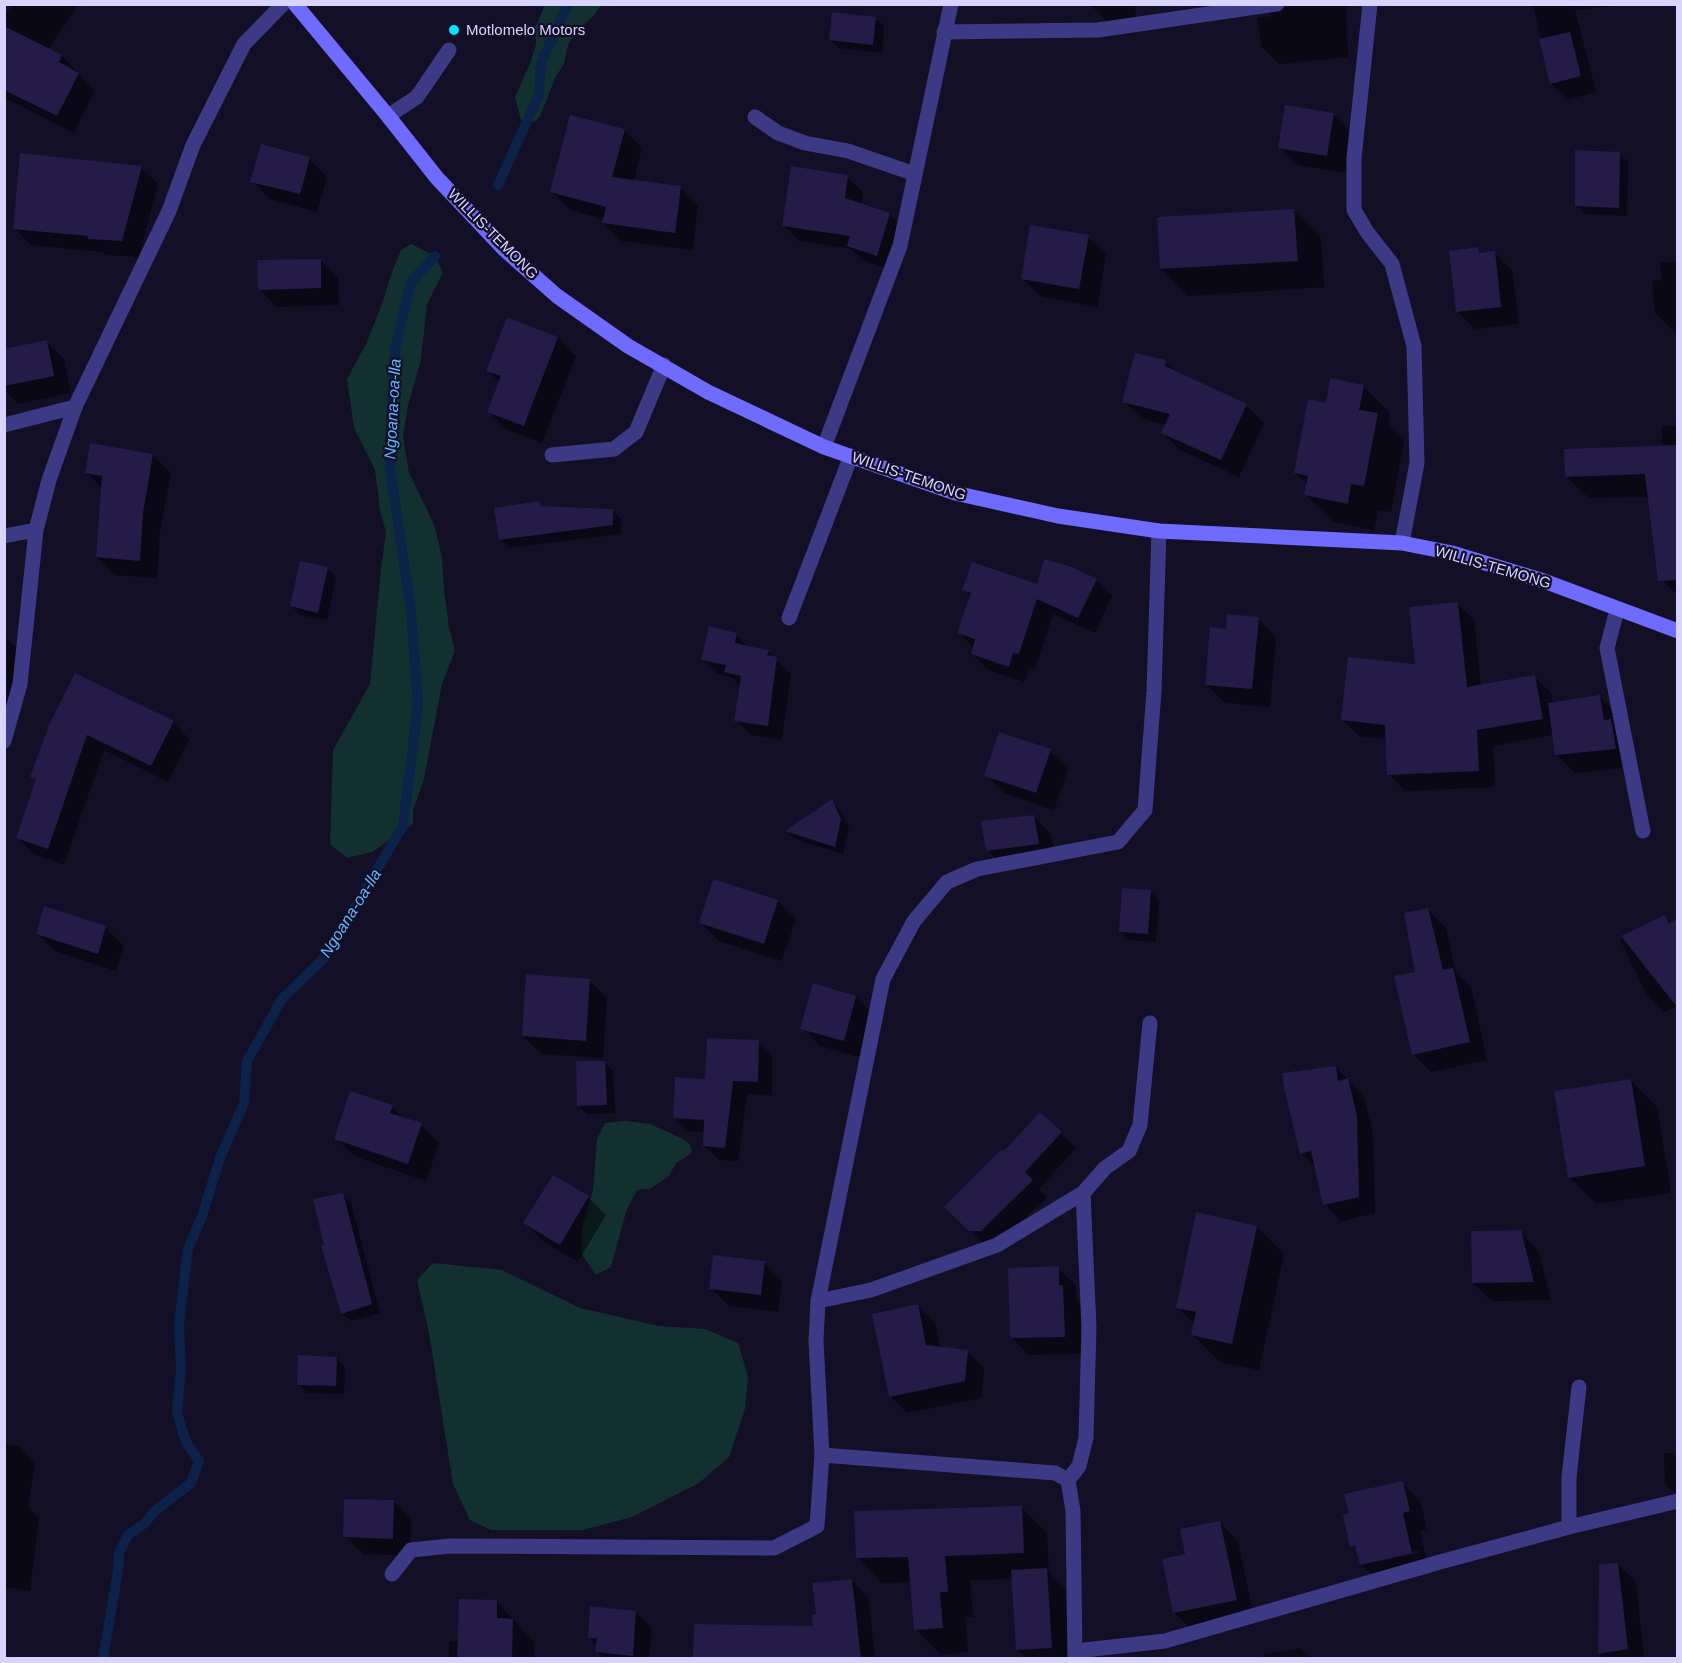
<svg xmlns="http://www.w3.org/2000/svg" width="1682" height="1663" viewBox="0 0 1682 1663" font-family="Arial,sans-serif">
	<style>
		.green { fill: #12302f }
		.shadow { fill: #0007; fill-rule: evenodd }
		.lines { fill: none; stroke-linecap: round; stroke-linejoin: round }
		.stream { stroke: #0c2248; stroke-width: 10 }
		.building { fill: #241b47 }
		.lane { stroke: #3d3a85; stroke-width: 15 }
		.street { stroke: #3d3a85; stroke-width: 15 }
		.secondary { stroke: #6f6bff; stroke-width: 15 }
		.poi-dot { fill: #00e5ff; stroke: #130f26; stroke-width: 2 }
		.labels { text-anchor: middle; stroke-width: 4.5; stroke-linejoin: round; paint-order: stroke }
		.poi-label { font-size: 15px; fill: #d9d4ff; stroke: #130f26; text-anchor: start }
		.street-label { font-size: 15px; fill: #d9d4ff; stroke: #130f26 }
		.water-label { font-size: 16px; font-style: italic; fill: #62b6ff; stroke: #130f26 }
	</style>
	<rect width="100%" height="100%" fill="#130f26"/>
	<g class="green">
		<polygon points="545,5 601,5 595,14 576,32 568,45 564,64 556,76 540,116 534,122 521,120 515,97 531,61 536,44 536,26"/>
		<polygon points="411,244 435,256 443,273 427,304 421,360 408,405 403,437 409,473 434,524 442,557 444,590 449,627 455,651 442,684 424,779 413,810 413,824 372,852 347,858 330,844 333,750 370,684 381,568 386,532 380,510 375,470 354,428 347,379 366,344 381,307 392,272 401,250"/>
		<polygon points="625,1121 650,1124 683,1139 690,1145 692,1153 676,1163 669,1176 650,1189 637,1190 626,1212 611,1267 596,1275 581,1253 582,1229 593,1190 597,1139 605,1123"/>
		<polygon points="433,1263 502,1270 580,1308 659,1326 705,1329 738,1343 748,1377 745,1409 729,1457 699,1483 632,1517 583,1530 491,1530 470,1520 453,1484 429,1333 417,1280"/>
	</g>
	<g class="shadow">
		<polygon points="13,4 79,4 48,49 62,56 95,91 74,133 4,97 4,17"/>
		<polygon points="1090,4 1134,4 1137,19 1109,24"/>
		<polygon points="1260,4 1346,4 1348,57 1279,64 1262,47 1257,18 1272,16"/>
		<polygon points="1533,4 1632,4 1575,10 1596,92 1567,100 1551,84"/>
		<polygon points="876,18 884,27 882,53 839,48 831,40"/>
		<polygon points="1333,114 1351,132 1345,173 1298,165 1280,147"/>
		<polygon points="624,130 642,148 634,181 680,187 698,205 693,250 621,241 603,223 605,219 570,210 552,192"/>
		<polygon points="1619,154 1628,162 1627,216 1585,214 1577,205"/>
		<polygon points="309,159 327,177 317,212 270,199 252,181"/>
		<polygon points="141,168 158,184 139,257 106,255 103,252 31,245 15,228"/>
		<polygon points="847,177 863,192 861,205 889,214 905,229 892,270 864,261 851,249 799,241 784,225"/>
		<polygon points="1294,211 1321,238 1324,287 1188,296 1161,269"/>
		<polygon points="1088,237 1106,255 1097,307 1040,296 1022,278"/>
		<polygon points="1477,249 1482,254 1494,252 1512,270 1519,324 1475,329 1457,311"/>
		<polygon points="320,260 338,278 339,305 277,307 259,289"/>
		<polygon points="1678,261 1678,335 1655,313 1652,281 1662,280 1660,263"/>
		<polygon points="508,319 558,338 576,356 542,443 507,430 489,412 500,383 488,370"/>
		<polygon points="46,341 64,359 71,393 18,404 4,390 4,350"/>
		<polygon points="1165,362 1178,374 1246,405 1264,423 1239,477 1180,450 1162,432 1166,425 1142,419 1124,401"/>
		<polygon points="1363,386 1390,413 1388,425 1404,441 1391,512 1378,510 1374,530 1333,522 1306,495 1308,485 1296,473 1327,404"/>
		<polygon points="1662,426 1678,426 1678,595 1659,577 1649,497 1589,498 1566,476 1662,447"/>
		<polygon points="153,455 171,473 160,532 157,578 115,575 97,557 102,488 86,472"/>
		<polygon points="539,503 544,508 612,510 621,519 621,534 509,548 500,539"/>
		<polygon points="327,568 336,577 327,620 300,615 292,606"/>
		<polygon points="1096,580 1112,596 1095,633 1053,614 1035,669 1029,668 1025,682 988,670 972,654 974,648 959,633 971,597 964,590 1038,586"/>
		<polygon points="1458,604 1474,620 1481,686 1534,676 1551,693 1553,704 1600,697 1618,715 1634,767 1575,773 1557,755 1554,735 1493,746 1495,787 1405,791 1389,774 1388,739 1359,736 1342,719 1417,665"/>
		<polygon points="1258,619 1276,637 1270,707 1225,703 1207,685 1227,630"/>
		<polygon points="736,635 749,648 768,652 791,674 782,740 751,735 736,720 741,687 731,677 717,674 702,659"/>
		<polygon points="4,636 17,648 12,713 4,713"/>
		<polygon points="173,722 189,739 168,782 104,750 64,865 34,854 17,837 37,782 32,777 50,726"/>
		<polygon points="1050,751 1068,769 1054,810 1004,793 986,775"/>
		<polygon points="832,801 840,810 849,828 843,854 795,839 787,831"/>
		<polygon points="1033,816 1051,834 1056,862 1006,869 988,851"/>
		<polygon points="1151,892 1159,900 1156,942 1129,940 1120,931"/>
		<polygon points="778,901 796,919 782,961 719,941 701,923"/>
		<polygon points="45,908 106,928 124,946 116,971 55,951 37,933"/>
		<polygon points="1428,910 1446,928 1456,973 1471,987 1487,1060 1431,1072 1413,1054 1417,973"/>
		<polygon points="1665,917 1671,924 1678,921 1678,1006 1664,1012 1646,994 1620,939"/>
		<polygon points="589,980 607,998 603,1058 541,1054 523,1036"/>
		<polygon points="856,997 874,1015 862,1058 820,1046 802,1028"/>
		<polygon points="758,1041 772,1055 772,1095 747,1094 738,1161 719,1160 705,1146 705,1132 688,1131 674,1117 707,1081"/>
		<polygon points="604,1063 613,1071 615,1113 587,1114 578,1105"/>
		<polygon points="1336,1067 1364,1097 1373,1134 1375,1213 1341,1221 1325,1204 1316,1168 1302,1153"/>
		<polygon points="1630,1080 1657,1107 1671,1193 1596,1204 1569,1177"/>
		<polygon points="392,1107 404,1119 421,1125 439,1143 426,1181 354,1156 336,1138"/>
		<polygon points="1060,1133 1076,1148 1039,1189 1047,1197 996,1246 986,1246 946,1207 1005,1153"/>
		<polygon points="342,1194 351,1203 380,1313 351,1321 342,1313 326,1246"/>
		<polygon points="588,1197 606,1215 578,1262 543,1241 525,1223"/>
		<polygon points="1257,1227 1284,1254 1259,1370 1220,1362 1193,1335 1195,1325 1177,1307"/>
		<polygon points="1520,1232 1538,1250 1551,1300 1491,1301 1473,1283"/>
		<polygon points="764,1263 782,1281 778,1312 729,1306 711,1288"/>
		<polygon points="1058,1268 1076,1286 1076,1300 1080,1304 1082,1354 1029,1355 1011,1337"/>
		<polygon points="918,1306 935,1323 940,1348 967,1351 984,1368 981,1398 907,1413 890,1396"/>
		<polygon points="337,1358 345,1367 344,1394 307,1393 299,1384"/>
		<polygon points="4,1444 19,1446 35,1463 28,1507 39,1518 30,1591 4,1587"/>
		<polygon points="1664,1453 1678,1453 1678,1496 1665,1484"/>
		<path d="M 1402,1483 L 1420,1501 L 1427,1529 L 1420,1531 L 1429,1571 L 1379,1582 L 1361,1564 L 1359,1553 L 1352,1546 ZM 1419,1550 L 1420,1553 L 1371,1563 L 1369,1561 Z"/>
		<polygon points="393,1501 411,1520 410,1556 363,1554 345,1536"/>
		<polygon points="1022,1508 1047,1533 1049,1572 1065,1588 1069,1658 1026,1658 1017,1650 1013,1579 970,1580 973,1617 965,1617 968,1652 941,1655 916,1629 911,1582 882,1583 857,1557"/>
		<polygon points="1220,1523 1238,1541 1254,1618 1192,1630 1174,1612 1187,1555"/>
		<polygon points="1618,1564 1636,1582 1644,1658 1604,1658 1599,1654"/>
		<polygon points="851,1580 868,1597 875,1658 695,1658 815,1627 817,1615"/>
		<polygon points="496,1601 534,1642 534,1658 449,1658 449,1641 459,1642"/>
		<polygon points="636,1612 652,1628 649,1658 604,1658 597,1652 597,1645 589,1637"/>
		<polygon points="1300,1648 1311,1658 1264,1658 1263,1655"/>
	</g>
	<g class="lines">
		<g class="stream">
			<polyline points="498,185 539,95 541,63 568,4"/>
			<polyline points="103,1658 118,1571 119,1553 128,1535 144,1524 156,1510 191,1483 199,1461 186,1442 177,1413 181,1369 179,1324 188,1249 202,1216 220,1158 244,1103 247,1061 282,999 325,957 403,826 418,705 411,611 389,461 395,349 411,282 435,256"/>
		</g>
	</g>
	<g class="building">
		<polygon points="832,12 876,17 873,45 829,40"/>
		<polygon points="4,26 62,55 59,62 79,73 57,116 4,90"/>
		<polygon points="1570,32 1581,76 1550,84 1539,39"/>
		<polygon points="1285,105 1334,113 1327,156 1278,148"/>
		<polygon points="570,115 625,129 612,177 681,186 675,233 602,223 606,207 550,192"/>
		<polygon points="261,144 310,157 300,194 250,182"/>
		<polygon points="1575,150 1620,152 1619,208 1575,206"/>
		<polygon points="20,153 142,166 122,241 88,239 88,236 13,229"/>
		<polygon points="791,166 848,175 845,198 890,213 877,256 847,246 850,236 782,226"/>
		<polygon points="1294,209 1298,261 1160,269 1157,217"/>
		<polygon points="1030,225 1089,235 1079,289 1021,279"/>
		<polygon points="1478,247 1479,253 1495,251 1501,307 1456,312 1449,251"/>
		<polygon points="321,259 321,288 258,290 257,260"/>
		<polygon points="507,317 558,337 524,426 487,412 501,376 486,371"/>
		<polygon points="47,340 54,376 4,386 4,349"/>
		<polygon points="1135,353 1166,360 1165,366 1247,404 1221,460 1161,433 1170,414 1122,402"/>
		<polygon points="1330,378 1364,385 1359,410 1378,413 1364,486 1351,484 1348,504 1304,495 1308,476 1294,473 1308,399 1326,403"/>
		<polygon points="90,443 153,454 143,513 140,561 96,557 102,476 85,473"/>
		<polygon points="1677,445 1677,580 1658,581 1645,474 1565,477 1564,449"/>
		<polygon points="540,501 541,506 613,509 613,525 499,540 494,508"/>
		<polygon points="1044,559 1072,567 1097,579 1078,618 1037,599 1019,654 1013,653 1009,667 971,654 975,639 957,633 971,593 962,590 972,562 1037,584"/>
		<polygon points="300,561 328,567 318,613 290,606"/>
		<polygon points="1458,602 1467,687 1535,675 1543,719 1477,730 1479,771 1387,775 1385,725 1341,720 1348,657 1415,664 1409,607"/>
		<polygon points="1227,614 1259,617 1252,689 1205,685 1210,627 1226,629"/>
		<polygon points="709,626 737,633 735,643 769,650 767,655 777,657 768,726 734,721 741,676 724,672 726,665 701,660"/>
		<polygon points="75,673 174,721 151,766 87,735 48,849 16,838 36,779 30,777 49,725"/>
		<polygon points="1600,695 1604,720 1611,719 1616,749 1555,755 1548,703"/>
		<polygon points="999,732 1051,749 1036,793 984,776"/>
		<polygon points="832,799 841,819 835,847 785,831"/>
		<polygon points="1034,815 1039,844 986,851 981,821"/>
		<polygon points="713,879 778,900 764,944 699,923"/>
		<polygon points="1122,888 1151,890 1148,934 1119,932"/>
		<polygon points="44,906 106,926 98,954 36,934"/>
		<polygon points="1428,908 1443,970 1453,968 1470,1042 1412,1055 1394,976 1415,972 1404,913"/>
		<polygon points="1665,915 1669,924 1677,919 1677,1007 1621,936"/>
		<polygon points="526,974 590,979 586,1041 522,1036"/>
		<polygon points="813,983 856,996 844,1041 800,1029"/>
		<polygon points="707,1038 759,1040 758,1082 733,1081 725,1148 703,1146 704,1120 673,1118 675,1077 705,1079"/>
		<polygon points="576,1061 605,1061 607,1105 577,1106"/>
		<polygon points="1336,1066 1338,1081 1348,1078 1357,1116 1359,1197 1323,1205 1311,1151 1300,1154 1284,1088 1282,1073"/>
		<polygon points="1631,1079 1645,1166 1568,1178 1554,1091"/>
		<polygon points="350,1091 393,1105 390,1113 422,1123 408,1164 334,1139"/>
		<polygon points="1040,1112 1062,1132 1025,1172 1033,1180 981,1231 969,1231 944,1207 1002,1149 1004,1151"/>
		<polygon points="553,1175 589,1196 560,1245 523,1223"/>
		<polygon points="343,1193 372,1304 341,1314 321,1245 324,1245 313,1199"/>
		<polygon points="1196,1212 1257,1226 1232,1344 1191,1335 1196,1312 1176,1308"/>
		<polygon points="1521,1230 1534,1282 1472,1283 1471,1231"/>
		<polygon points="713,1255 765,1261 761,1295 709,1289"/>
		<polygon points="1059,1266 1059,1285 1063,1285 1065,1337 1010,1338 1008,1268"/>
		<polygon points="918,1304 926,1345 968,1350 965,1381 889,1397 872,1314"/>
		<polygon points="298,1355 337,1357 336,1386 297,1385"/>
		<polygon points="1403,1481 1410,1511 1403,1513 1412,1553 1360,1565 1355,1546 1350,1547 1343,1515 1349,1513 1344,1494"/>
		<polygon points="344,1499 394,1500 393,1539 343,1537"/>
		<polygon points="1022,1506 1024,1553 945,1556 948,1592 940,1592 943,1628 914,1630 908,1557 856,1558 854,1511"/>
		<polygon points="1220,1521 1237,1600 1173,1613 1162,1559 1185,1554 1180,1529"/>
		<polygon points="1618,1563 1628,1649 1598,1654 1599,1564"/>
		<polygon points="1047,1568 1052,1648 1016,1650 1011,1570"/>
		<polygon points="852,1579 861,1659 693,1659 694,1624 813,1626 812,1615 816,1614 812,1583"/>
		<polygon points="459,1599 497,1600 497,1618 513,1619 512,1659 457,1659"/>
		<polygon points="590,1606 636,1611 633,1656 595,1652 597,1638 588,1638"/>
	</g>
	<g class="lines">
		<g class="lane">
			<polyline points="944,32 1098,30 1277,4"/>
			<polyline points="388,116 417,97 449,50"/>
			<polyline points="755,117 778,133 805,143 848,151 915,174"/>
			<polyline points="552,455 614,449 636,432 664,365"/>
			<polyline points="4,536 36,530"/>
			<polyline points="1617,610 1607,648 1643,831"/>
			<polyline points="789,618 851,456"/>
			<polyline points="1068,1480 1079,1466 1086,1438 1089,1327 1083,1193"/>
			<polyline points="1569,1527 1569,1477 1579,1387"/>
		</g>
		<g class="street">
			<polyline points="1370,4 1354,158 1354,210 1367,232 1392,264 1414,346 1417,463 1402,543"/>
			<polyline points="4,425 75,407 169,211 193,145 244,44 283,4"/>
			<polyline points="824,447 900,246 951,4"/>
			<polyline points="4,741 20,684 36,530 49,480 75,407"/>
			<polyline points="818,1301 871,1290 997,1245 1083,1193 1105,1168 1129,1151 1140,1125 1150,1023"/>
			<polyline points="822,1455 1055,1473 1068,1480 1073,1511 1075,1658"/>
			<polyline points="392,1574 411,1550 450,1546 774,1548 817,1526 822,1455 816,1341 818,1301 883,979 914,921 947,882 977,869 1118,842 1145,810 1154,691 1159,531"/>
			<polyline points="1076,1651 1165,1641 1440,1562 1569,1527 1678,1501"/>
		</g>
		<polyline class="secondary" points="295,4 388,116 437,178 505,250 557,296 628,346 708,392 824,447 955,493 1058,516 1159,531 1402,543 1452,553 1544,581 1678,631"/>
	</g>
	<circle class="poi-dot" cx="454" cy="30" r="6"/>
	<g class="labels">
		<g class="poi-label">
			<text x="466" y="35">Motlomelo Motors</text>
		</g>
		<g class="street-label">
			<text transform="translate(493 234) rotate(45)" y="5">WILLIS-TEMONG</text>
			<text transform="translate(909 476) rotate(19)" y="5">WILLIS-TEMONG</text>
			<text transform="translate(1493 567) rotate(16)" y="5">WILLIS-TEMONG</text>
		</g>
		<g class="water-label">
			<text transform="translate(392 409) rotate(-87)" y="6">Ngoana-oa-lla</text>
			<text transform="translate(350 913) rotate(-58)" y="6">Ngoana-oa-lla</text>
		</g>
	</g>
	<rect width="1682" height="1663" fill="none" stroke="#d9d4ff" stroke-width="12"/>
</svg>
